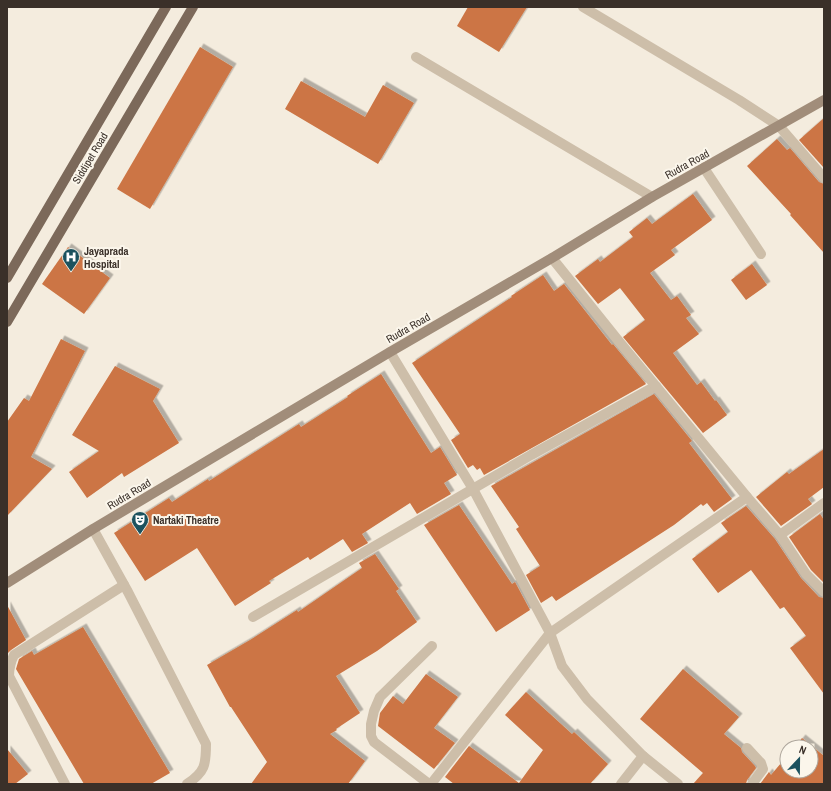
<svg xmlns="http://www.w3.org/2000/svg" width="831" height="791" viewBox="0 0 831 791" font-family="'Archivo Narrow',sans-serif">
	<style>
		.building { fill: #cc7544; filter: url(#shadow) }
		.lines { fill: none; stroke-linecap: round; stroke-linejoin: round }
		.lane { stroke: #cdbea9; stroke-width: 10 }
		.street { stroke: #cdbea9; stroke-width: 10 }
		.secondary { stroke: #a18d7a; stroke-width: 10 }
		.primary { stroke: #7c695a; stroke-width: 10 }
		.labels { text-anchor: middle; stroke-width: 4; stroke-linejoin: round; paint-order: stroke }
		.street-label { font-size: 11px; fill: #3a3029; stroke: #fbf6eb }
		.poi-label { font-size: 11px; font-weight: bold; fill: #3a3029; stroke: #fbf6eb; text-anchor: start }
	</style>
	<defs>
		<filter id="shadow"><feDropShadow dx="3.5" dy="-3.5" stdDeviation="0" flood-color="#0004"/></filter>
	</defs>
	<rect width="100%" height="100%" fill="#f4ecde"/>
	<g class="building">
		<polygon points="468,7 527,7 499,52 457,26"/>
		<polygon points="200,47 233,67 150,209 117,189"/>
		<polygon points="301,81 365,117 383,85 414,103 378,164 285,109"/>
		<polygon points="824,118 824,168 799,140"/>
		<polygon points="777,139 787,150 790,148 819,182 824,184 824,253 790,215 791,214 747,166"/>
		<polygon points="693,194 712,220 671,250 675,255 650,273 671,300 677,296 691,315 686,318 699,334 673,353 697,385 701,382 715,401 716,400 727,415 703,433 623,337 645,320 620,288 598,304 575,276 598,259 600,262 633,237 629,232 647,218 652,224"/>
		<polygon points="68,247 110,278 84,314 42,284"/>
		<polygon points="752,264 767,285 746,300 731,280"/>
		<polygon points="543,275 554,291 564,284 612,345 613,344 646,384 484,475 480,468 477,470 473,465 468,468 451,440 460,434 412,363 512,297 511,296"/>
		<polygon points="61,339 85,351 31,457 52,469 7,516 7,422 24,398 29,401"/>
		<polygon points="115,366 160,389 153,401 179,443 124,477 122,473 87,498 69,472 99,451 72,435"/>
		<polygon points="381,374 431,453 440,447 457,475 444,483 451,494 417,514 410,503 362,534 368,543 352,552 343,539 310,560 308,557 269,581 271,583 235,606 197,548 145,581 114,533 169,498 172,502 208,479 209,481 299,424 301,427 348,397 347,396"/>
		<polygon points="654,394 692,441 689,443 732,499 714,512 707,503 703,506 701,504 674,525 556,601 552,596 541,603 526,575 540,566 516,529 519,527 491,486"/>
		<polygon points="824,449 824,487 808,499 812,504 781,526 756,497 787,472 789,474"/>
		<polygon points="459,505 512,584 515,582 530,610 496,632 424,525"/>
		<polygon points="746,506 775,539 801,578 819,597 824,598 824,694 790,648 806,636 784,607 780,609 751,570 718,593 692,559 728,532 721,523"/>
		<polygon points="820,514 824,520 824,583 811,570 789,537"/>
		<polygon points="375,554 399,589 396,591 417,622 377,651 336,676 360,713 336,729 337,730 330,734 365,761 348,784 251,784 267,762 231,707 230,707 207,665 250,640 297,610 298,612 362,568 359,563"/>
		<polygon points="7,605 26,640 11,650 7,654"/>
		<polygon points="83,627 170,773 151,784 84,784 16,669 19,659 32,651 34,655"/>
		<polygon points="683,669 739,717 724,734 741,748 742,752 755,766 756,768 747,780 746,784 693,784 703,773 640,719"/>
		<polygon points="426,674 458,697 434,728 455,743 434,769 378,726 380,713 393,696 403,704"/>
		<polygon points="526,692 572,734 574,732 608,764 590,784 454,784 445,777 469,746 519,783 543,750 505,715"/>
		<polygon points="802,738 824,756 824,784 760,784 769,772 771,775 787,756 787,771 811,771 811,747 795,747"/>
		<polygon points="7,749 28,774 15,784 7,784"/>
	</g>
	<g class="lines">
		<g class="lane">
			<path d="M 93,529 L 128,592 L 206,744 C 206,765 205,772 187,784"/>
			<path d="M 65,784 L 9,676 C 9,668 10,663 14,655 L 124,585"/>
		</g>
		<g class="street">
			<polyline points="583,7 739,100 779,126 824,178"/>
			<polyline points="416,57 652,197"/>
			<polyline points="704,168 761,254"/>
			<polyline points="390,352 473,489 550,633 562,666 587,699 643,756 678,784"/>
			<polyline points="747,497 780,535 806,574 824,592"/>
			<polyline points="780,535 824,503"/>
			<polyline points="253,617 531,455 656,386"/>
			<polyline points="747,748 761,763 763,769 752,784"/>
			<polyline points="429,784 374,742 371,736 371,724 374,711 380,697 432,646"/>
			<polyline points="431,784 550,633 747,497 617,339 552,258"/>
			<polyline points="621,784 643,756"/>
		</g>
		<polyline class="secondary" points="7,583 93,529 390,352 552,258 652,197 824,100"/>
		<g class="primary">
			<polyline points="7,278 166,7"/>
			<polyline points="7,322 193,7"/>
		</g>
	</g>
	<defs>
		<symbol id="hospital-pin" viewBox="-11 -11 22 30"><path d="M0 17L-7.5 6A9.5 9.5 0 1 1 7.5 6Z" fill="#1c525e" stroke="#fbf6eb"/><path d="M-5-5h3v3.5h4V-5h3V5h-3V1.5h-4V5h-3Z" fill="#fff"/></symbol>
		<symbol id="theatre-pin" viewBox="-11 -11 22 30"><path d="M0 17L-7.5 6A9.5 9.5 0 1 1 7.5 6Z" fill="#1c525e" stroke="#fbf6eb"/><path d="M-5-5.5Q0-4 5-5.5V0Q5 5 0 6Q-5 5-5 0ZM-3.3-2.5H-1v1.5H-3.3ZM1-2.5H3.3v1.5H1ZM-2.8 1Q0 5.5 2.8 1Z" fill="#fff"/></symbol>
	</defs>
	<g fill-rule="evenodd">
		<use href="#hospital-pin" x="61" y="247" width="20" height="27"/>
		<use href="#theatre-pin" x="130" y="510" width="20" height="27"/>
	</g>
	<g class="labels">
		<g class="street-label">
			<text transform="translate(90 158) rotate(-59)" y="4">Siddipet Road</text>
			<text transform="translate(687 164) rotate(-29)" y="4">Rudra Road</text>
			<text transform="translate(408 328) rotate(-30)" y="4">Rudra Road</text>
			<text transform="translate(129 494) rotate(-31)" y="4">Rudra Road</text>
		</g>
		<g class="poi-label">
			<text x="84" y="255">Jayaprada<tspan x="84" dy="13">Hospital</tspan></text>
			<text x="153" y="524">Nartaki Theatre</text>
		</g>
	</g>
	<rect width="831" height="791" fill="none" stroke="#3a3029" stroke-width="16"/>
	<g transform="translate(799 759) rotate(22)"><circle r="19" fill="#fbf6eb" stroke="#aea79d"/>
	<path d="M0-3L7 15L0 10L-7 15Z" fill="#1c525e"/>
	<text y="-6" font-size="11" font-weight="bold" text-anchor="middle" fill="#3a3029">N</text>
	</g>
</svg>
